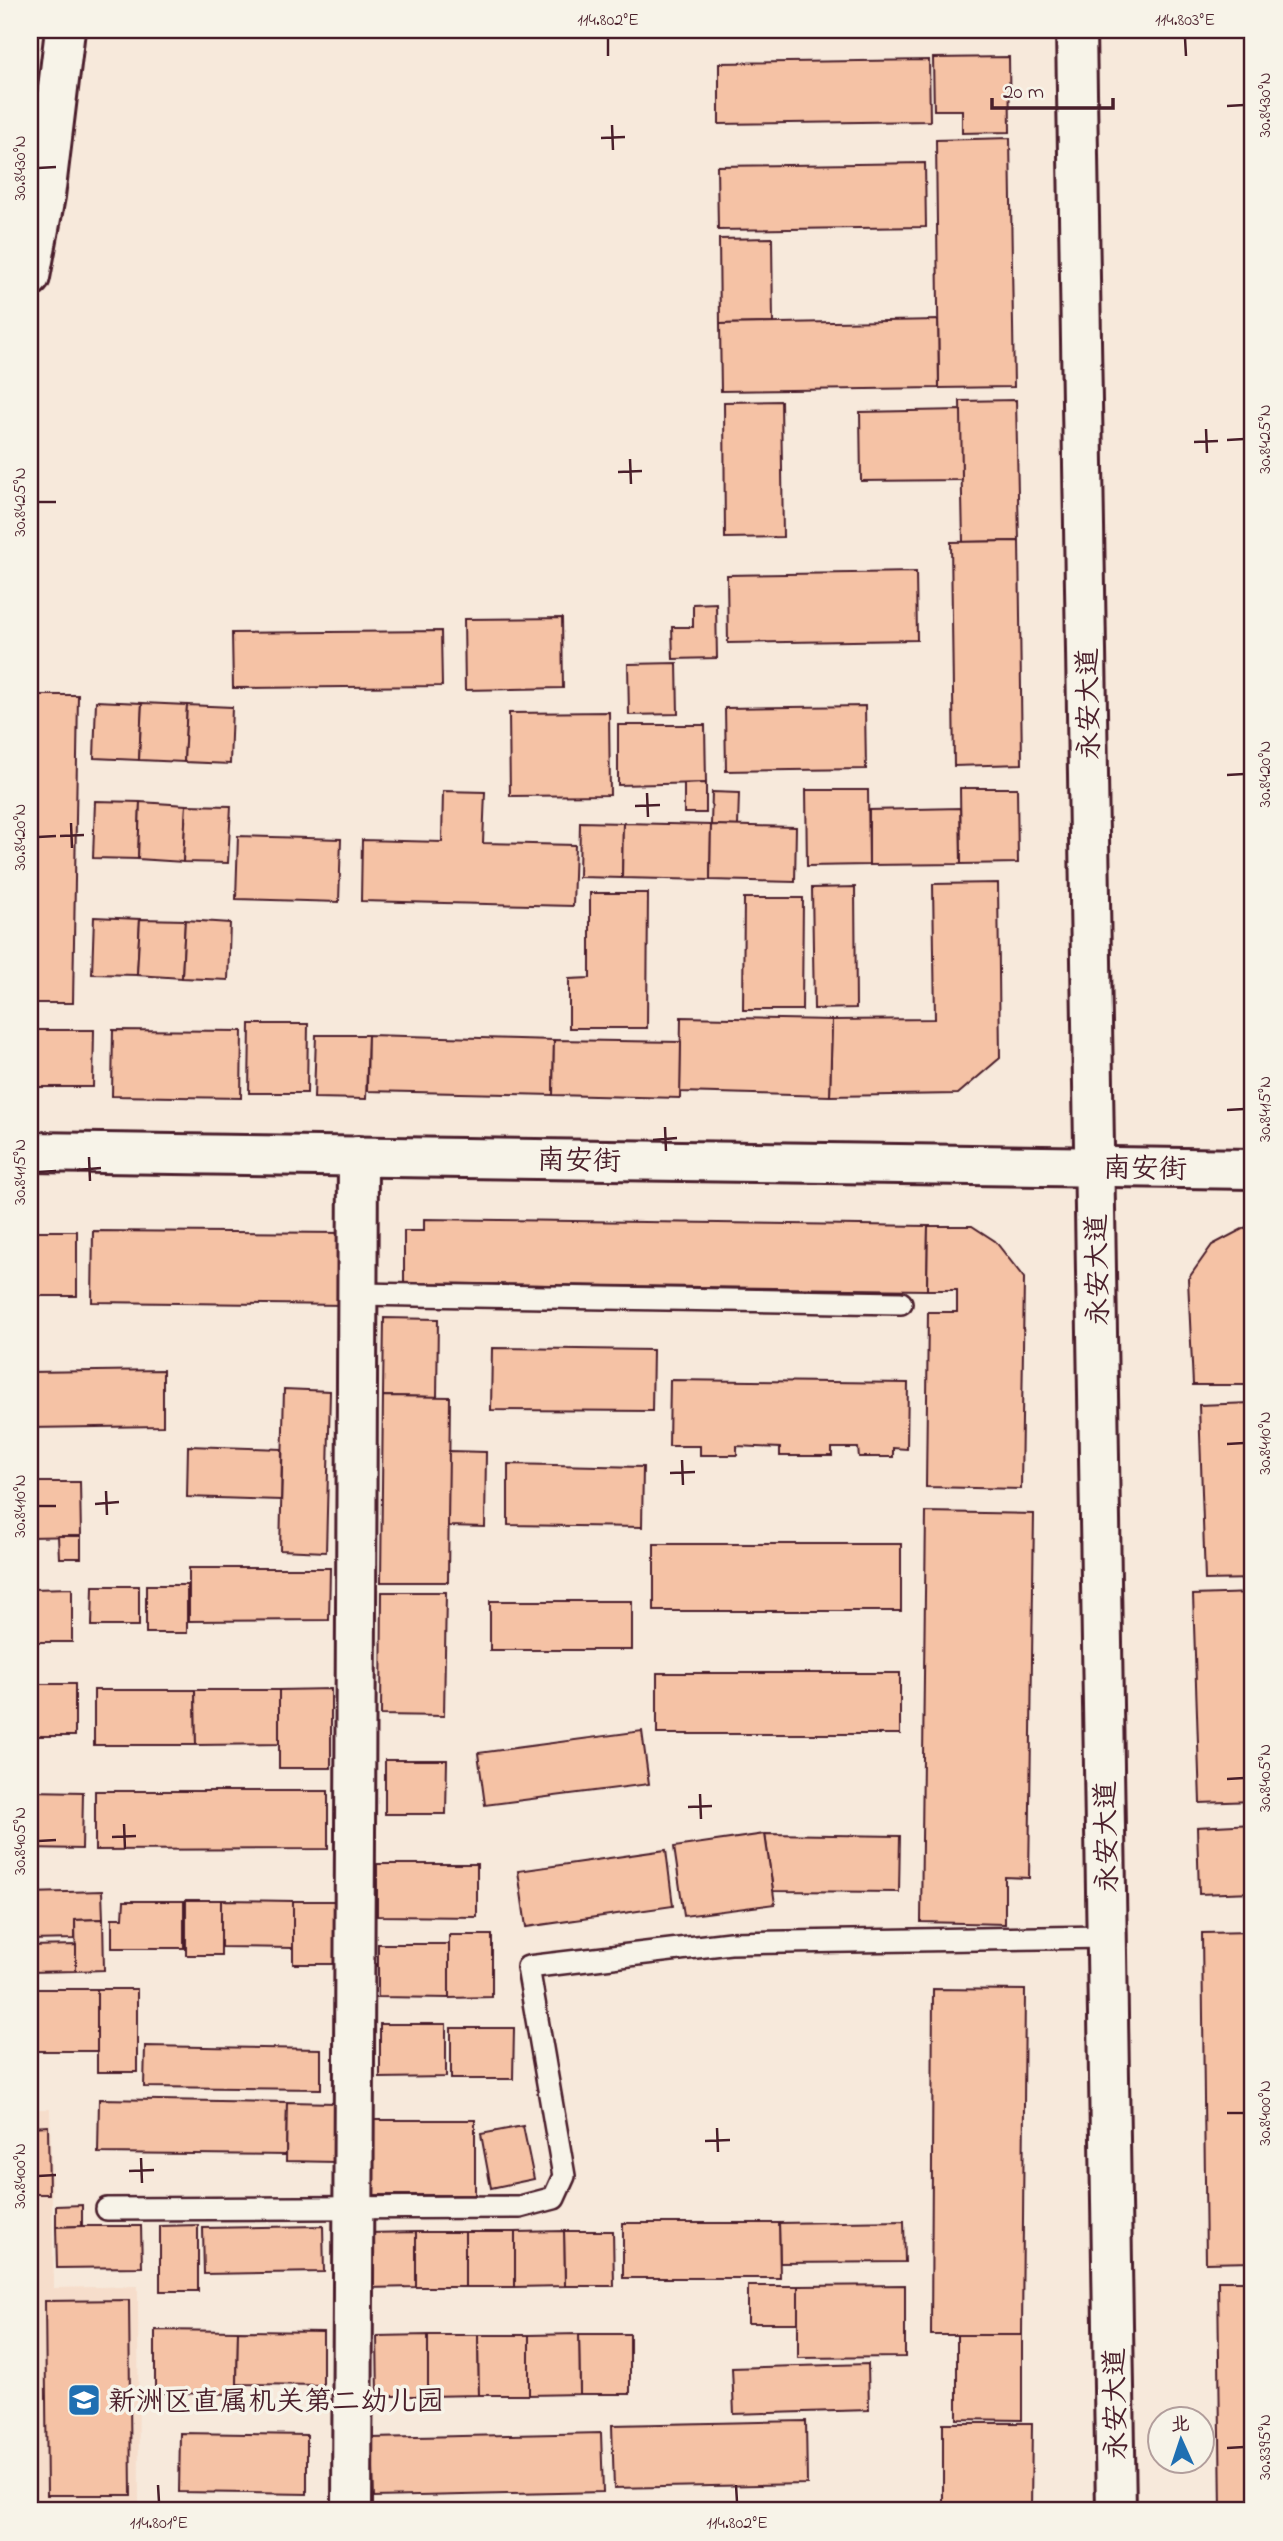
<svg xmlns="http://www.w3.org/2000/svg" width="1283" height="2541" viewBox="0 0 1283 2541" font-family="'Indie Flower','LXGW WenKai TC',sans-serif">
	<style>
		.built { fill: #f6ddcb }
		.building { fill: #f5c2a5; stroke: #4a1f2b; stroke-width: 2 }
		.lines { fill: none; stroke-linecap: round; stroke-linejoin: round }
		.lane-casing { stroke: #4a1f2b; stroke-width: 26 }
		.street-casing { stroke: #4a1f2b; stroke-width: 44 }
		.secondary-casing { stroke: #4a1f2b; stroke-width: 44 }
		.lane { stroke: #f7f3e8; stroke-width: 21 }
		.street { stroke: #f7f3e8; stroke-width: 38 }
		.secondary { stroke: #f7f3e8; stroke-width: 38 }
		.ticks { fill: none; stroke: #4a1f2b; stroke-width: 2.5 }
		.labels { text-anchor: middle; stroke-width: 7; stroke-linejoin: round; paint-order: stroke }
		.street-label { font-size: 28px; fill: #4a1f2b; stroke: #f7f3e8 }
		.poi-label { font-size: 28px; fill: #4a1f2b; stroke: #f7f3e8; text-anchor: start }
		.neatline { fill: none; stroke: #4a1f2b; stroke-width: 2.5 }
		.ticks-label { font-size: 18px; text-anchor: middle; fill: #4a1f2b }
	</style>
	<rect width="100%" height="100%" fill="#f7e9db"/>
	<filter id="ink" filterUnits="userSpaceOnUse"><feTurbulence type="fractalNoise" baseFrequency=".0143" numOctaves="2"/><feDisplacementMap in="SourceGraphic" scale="14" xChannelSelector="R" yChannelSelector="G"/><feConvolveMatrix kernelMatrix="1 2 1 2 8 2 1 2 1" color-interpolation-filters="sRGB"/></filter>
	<g filter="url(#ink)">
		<polygon class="built" points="30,2109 50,2109 54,2288 138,2286 139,2511 30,2511"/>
		<g class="building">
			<polygon points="1009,57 1010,132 962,133 962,110 934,110 933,58"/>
			<polygon points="929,60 930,121 719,124 719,63"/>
			<polygon points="1010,138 1014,387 939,388 936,140"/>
			<polygon points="925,163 926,227 718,230 717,166"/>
			<polygon points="772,238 773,323 720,324 719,239"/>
			<polygon points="938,320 939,388 721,391 720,324"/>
			<polygon points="1016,400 1019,541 963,542 960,401"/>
			<polygon points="781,401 783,537 725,538 724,402"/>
			<polygon points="961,410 962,480 861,481 860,412"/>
			<polygon points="1019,541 1022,764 954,766 951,542"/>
			<polygon points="916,572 917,640 728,643 727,575"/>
			<polygon points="716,603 717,658 673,659 672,627 693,627 693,604"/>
			<polygon points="562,618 563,688 465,690 464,619"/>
			<polygon points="441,631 442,686 233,688 232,633"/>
			<polygon points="677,663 678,714 629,715 628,664"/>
			<polygon points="30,695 78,695 73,1003 30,1003"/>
			<polygon points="96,701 142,703 139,760 94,758"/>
			<polygon points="142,703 187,705 184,762 139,760"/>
			<polygon points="187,705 232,707 230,764 184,762"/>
			<polygon points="865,706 866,769 726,771 725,708"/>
			<polygon points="609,712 610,795 510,796 509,713"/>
			<polygon points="618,725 705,725 706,783 618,785"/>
			<polygon points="706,783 706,813 684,813 684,784"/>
			<polygon points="960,788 1017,788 1018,863 961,864"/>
			<polygon points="806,790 868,790 869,865 807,866"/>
			<polygon points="443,791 485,792 483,843 575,845 573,906 361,901 362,840 442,842"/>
			<polygon points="712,792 739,793 738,826 711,825"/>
			<polygon points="95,801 140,802 138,859 93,858"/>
			<polygon points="140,802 186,805 183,862 138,859"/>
			<polygon points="186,805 231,806 228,863 183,862"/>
			<polygon points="960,808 961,864 869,865 869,810"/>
			<polygon points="580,822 623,823 622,878 579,877"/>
			<polygon points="623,823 711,825 710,880 622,878"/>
			<polygon points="711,825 796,827 795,882 710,880"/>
			<polygon points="238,836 341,839 339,902 236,899"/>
			<polygon points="998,883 1000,1058 958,1094 830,1096 832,1020 935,1019 933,884"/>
			<polygon points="855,887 856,1008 814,1009 812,888"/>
			<polygon points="590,893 648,893 647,1028 569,1028 569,979 590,978"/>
			<polygon points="744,898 803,898 802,1010 743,1010"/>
			<polygon points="94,917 140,919 137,975 92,974"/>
			<polygon points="140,919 185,920 182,978 137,975"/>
			<polygon points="185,920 230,923 228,980 182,978"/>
			<polygon points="681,1017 832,1020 830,1096 680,1092"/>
			<polygon points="250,1024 308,1024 307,1093 249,1093"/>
			<polygon points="30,1030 94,1030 93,1087 30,1087"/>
			<polygon points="113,1030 242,1031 241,1098 112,1096"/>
			<polygon points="316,1035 368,1035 366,1099 314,1098"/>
			<polygon points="368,1035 554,1040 553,1095 367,1091"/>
			<polygon points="554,1040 681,1042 680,1098 553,1095"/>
			<polygon points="424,1219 928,1226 927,1290 404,1283 404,1231 424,1231"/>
			<polygon points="928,1226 972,1226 995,1241 1024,1278 1021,1489 926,1487 928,1312 957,1312 957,1290 927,1290"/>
			<polygon points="1248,1226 1253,1226 1253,1385 1193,1385 1188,1279 1212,1245"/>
			<rect x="30" y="1231" width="47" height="65"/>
			<polygon points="93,1231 344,1233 344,1305 92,1302"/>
			<polygon points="384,1318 438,1319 437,1397 383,1396"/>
			<polygon points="492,1348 653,1350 652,1411 491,1410"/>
			<polygon points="163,1370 163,1426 30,1428 30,1372"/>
			<polygon points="670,1380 908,1383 907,1449 893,1448 893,1457 859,1457 858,1448 832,1448 832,1456 780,1456 780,1448 737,1446 737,1455 700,1455 700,1446 669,1446"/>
			<polygon points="284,1389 330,1391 326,1552 280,1550"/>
			<polygon points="383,1396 450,1397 448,1582 381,1582"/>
			<polygon points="1251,1403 1253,1579 1205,1580 1199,1405"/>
			<polygon points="188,1446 282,1449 281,1500 187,1497"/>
			<polygon points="449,1451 486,1452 485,1527 448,1526"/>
			<polygon points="508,1464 643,1467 642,1527 508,1525"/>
			<polygon points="30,1482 80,1482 81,1536 30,1537"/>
			<polygon points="926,1512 1034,1514 1029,1878 1005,1877 1005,1924 921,1922"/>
			<polygon points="58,1536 81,1536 81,1558 59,1558"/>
			<rect x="654" y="1544" width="247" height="67"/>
			<polygon points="189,1568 330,1568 329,1620 189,1621"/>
			<rect x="146" y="1585" width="41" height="48"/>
			<polygon points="93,1586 139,1586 139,1626 92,1626"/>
			<polygon points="72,1588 72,1642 30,1642 30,1589"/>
			<polygon points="382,1592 446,1592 444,1716 381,1715"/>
			<polygon points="1253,1593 1253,1801 1200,1803 1193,1595"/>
			<rect x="490" y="1601" width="142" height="49"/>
			<rect x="657" y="1673" width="243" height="61"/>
			<rect x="30" y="1684" width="45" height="52"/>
			<polygon points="331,1689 331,1768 279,1768 279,1690"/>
			<polygon points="94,1690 195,1690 196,1745 94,1745"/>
			<polygon points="195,1690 279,1690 279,1744 196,1745"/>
			<polygon points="642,1731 649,1784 485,1805 478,1753"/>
			<polygon points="385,1760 447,1760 446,1814 385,1814"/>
			<polygon points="30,1791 83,1792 82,1849 30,1848"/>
			<polygon points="95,1791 328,1791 328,1849 95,1850"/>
			<polygon points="1253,1824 1253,1892 1199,1894 1197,1827"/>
			<polygon points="765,1834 900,1836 899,1892 773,1891"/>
			<polygon points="765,1834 775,1904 684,1916 674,1847"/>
			<polygon points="666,1850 673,1906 526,1927 518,1871"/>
			<polygon points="377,1864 477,1864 477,1917 377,1916"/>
			<polygon points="102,1891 103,1919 75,1920 75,1939 30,1940 30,1893"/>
			<rect x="186" y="1900" width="35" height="55"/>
			<polygon points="221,1900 293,1901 293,1948 221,1947"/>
			<polygon points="124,1901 184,1901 184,1948 112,1948 112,1918 123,1918"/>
			<rect x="293" y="1901" width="41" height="63"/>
			<polygon points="103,1919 104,1970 76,1971 75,1920"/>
			<polygon points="1253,1932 1253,2262 1206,2263 1202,1933"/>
			<polygon points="449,1935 492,1935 492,1997 449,1998"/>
			<polygon points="378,1944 449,1944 449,1998 378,1997"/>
			<polygon points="76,1945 76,1971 30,1972 30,1946"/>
			<rect x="30" y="1989" width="67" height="62"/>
			<rect x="97" y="1989" width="40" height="83"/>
			<polygon points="933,1989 1025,1990 1022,2335 931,2335"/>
			<polygon points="380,2024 446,2024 446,2077 380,2078"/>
			<polygon points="451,2028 514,2028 513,2079 451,2079"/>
			<polygon points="145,2046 321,2049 321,2089 144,2087"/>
			<polygon points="99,2099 287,2102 286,2155 98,2153"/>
			<polygon points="287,2102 336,2103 335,2162 286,2161"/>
			<polygon points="374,2120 475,2120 475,2195 373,2195"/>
			<polygon points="48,2126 49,2194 30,2194 30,2127"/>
			<polygon points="523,2126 534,2179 491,2188 481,2134"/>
			<polygon points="82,2205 82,2226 56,2227 56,2206"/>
			<polygon points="904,2221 905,2262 780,2263 779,2223"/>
			<polygon points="623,2223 779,2223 780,2278 623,2278"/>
			<polygon points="198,2225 198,2291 160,2291 160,2226"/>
			<polygon points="82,2226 141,2226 142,2267 57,2268 56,2227"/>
			<polygon points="323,2226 324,2272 204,2274 203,2228"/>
			<polygon points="564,2231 613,2231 614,2286 565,2286"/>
			<polygon points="564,2231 565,2286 515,2287 515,2232"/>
			<rect x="416" y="2232" width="49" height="55"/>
			<polygon points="416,2232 416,2287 367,2288 367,2233"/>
			<rect x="465" y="2232" width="50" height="55"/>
			<polygon points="1218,2281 1253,2281 1253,2511 1221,2511"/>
			<polygon points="905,2285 905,2357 798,2358 798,2286"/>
			<rect x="748" y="2286" width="50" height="37"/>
			<polygon points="129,2300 131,2495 47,2495 45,2301"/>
			<polygon points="155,2330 238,2331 237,2394 155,2393"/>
			<polygon points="238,2331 323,2332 323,2385 237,2384"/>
			<polygon points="579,2334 630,2334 630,2394 580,2394"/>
			<polygon points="579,2334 580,2394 529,2395 529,2335"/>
			<polygon points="428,2335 478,2335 479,2395 428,2396"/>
			<polygon points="428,2335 428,2396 378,2396 377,2336"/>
			<polygon points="478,2335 529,2335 529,2395 479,2395"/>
			<polygon points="957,2335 1022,2335 1022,2420 957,2419"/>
			<polygon points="868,2364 869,2410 734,2414 732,2368"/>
			<polygon points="806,2421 807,2484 614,2488 612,2425"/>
			<polygon points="943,2423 1032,2423 1031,2511 943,2511"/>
			<polygon points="180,2433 307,2435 307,2494 179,2492"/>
			<polygon points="601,2433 603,2492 374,2497 372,2438"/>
		</g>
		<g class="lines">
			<defs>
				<g id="lane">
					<polyline points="357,1294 901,1303"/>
					<polyline points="107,2209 520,2207 554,2198 564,2176 528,1967 730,1943 1107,1937"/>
				</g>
				<g id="street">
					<polyline points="30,277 45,196 65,30"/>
					<polyline points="352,2511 358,1156"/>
				</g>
				<g id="secondary">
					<polyline points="1076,30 1116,2511"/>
					<polyline points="30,1152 1253,1169"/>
				</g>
			</defs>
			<use href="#lane" class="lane-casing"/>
			<use href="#street" class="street-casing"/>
			<use href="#secondary" class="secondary-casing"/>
			<use href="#lane" class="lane"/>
			<use href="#street" class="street"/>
			<use href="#secondary" class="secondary"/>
		</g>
	</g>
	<path class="ticks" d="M 608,38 L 608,56M 1185,38 L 1186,56M 1227,106 L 1244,105M 612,125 L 613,150M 601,138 L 625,137M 38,168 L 56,167M 1206,429 L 1207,453M 1227,440 L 1244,439M 1194,442 L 1218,441M 630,459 L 631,484M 618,472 L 642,471M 38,502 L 56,502M 1227,775 L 1244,774M 647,793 L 648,817M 635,806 L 660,805M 71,823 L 72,848M 60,836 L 84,835M 38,837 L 56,836M 1227,1110 L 1244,1109M 665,1127 L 666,1151M 653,1140 L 677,1138M 89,1157 L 90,1181M 77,1170 L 101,1168M 38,1172 L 56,1171M 1227,1444 L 1244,1443M 682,1460 L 683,1485M 670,1473 L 695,1472M 106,1491 L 107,1515M 95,1504 L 119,1502M 38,1506 L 56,1506M 1227,1779 L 1244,1778M 700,1794 L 701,1819M 688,1807 L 712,1806M 124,1824 L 125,1849M 112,1837 L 136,1836M 38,1841 L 56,1840M 1227,2113 L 1244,2113M 717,2128 L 718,2152M 705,2141 L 730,2140M 141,2158 L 142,2183M 129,2171 L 154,2170M 38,2176 L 56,2175M 1227,2448 L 1244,2447M 158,2485 L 159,2502M 736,2485 L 737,2502"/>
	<defs>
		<symbol id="school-square" viewBox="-11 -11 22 22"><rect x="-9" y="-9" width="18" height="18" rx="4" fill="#1f6fb2" stroke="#f7f3e8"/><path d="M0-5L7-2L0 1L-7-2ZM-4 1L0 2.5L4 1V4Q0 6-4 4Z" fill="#fff"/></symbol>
	</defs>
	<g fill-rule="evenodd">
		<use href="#school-square" x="65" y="2381" width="38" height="38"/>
	</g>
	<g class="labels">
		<g class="street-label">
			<text transform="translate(1087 704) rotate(-91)" y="10">永安大道</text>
			<text transform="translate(579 1159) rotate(1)" y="10">南安街</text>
			<text transform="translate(1145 1167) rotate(1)" y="10">南安街</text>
			<text transform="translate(1096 1270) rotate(-91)" y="10">永安大道</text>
			<text transform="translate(1105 1837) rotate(-91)" y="10">永安大道</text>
			<text transform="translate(1114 2404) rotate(-91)" y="10">永安大道</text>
		</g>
		<g class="poi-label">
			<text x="108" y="2410">新洲区直属机关第二幼儿园</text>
		</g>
	</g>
	<rect width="1283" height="2541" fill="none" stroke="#f7f3e8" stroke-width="77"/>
	<g transform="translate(1181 2440) rotate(357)"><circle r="33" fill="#f7f3e8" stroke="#b29e9c" stroke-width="2"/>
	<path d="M0-5L12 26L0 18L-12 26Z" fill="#1f6fb2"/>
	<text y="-10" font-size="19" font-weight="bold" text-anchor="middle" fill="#4a1f2b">北</text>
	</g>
	<path d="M992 98v10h121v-10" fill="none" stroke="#4a1f2b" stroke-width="3.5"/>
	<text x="1003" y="98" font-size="21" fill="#4a1f2b" stroke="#f7f3e8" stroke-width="5" paint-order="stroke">20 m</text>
	<rect x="38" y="38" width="1206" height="2464" class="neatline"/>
	<g class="ticks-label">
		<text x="608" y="25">114.802°E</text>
		<text x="1185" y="25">114.803°E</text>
		<text transform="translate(1264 105) rotate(-90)" y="6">30.8430°N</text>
		<text transform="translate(19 168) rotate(-90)" y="6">30.8430°N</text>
		<text transform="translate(1264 439) rotate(-90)" y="6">30.8425°N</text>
		<text transform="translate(19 502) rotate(-90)" y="6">30.8425°N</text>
		<text transform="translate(1264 774) rotate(-90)" y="6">30.8420°N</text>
		<text transform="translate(19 837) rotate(-90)" y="6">30.8420°N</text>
		<text transform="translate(1264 1109) rotate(-90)" y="6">30.8415°N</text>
		<text transform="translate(19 1172) rotate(-90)" y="6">30.8415°N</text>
		<text transform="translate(1264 1443) rotate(-90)" y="6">30.8410°N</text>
		<text transform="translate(19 1506) rotate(-90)" y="6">30.8410°N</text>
		<text transform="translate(1264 1778) rotate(-90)" y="6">30.8405°N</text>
		<text transform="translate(19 1841) rotate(-90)" y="6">30.8405°N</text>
		<text transform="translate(1264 2113) rotate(-90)" y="6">30.8400°N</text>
		<text transform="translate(19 2176) rotate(-90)" y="6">30.8400°N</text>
		<text transform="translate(1264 2447) rotate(-90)" y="6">30.8395°N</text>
		<text x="159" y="2528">114.801°E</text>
		<text x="737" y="2528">114.802°E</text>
	</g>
</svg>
